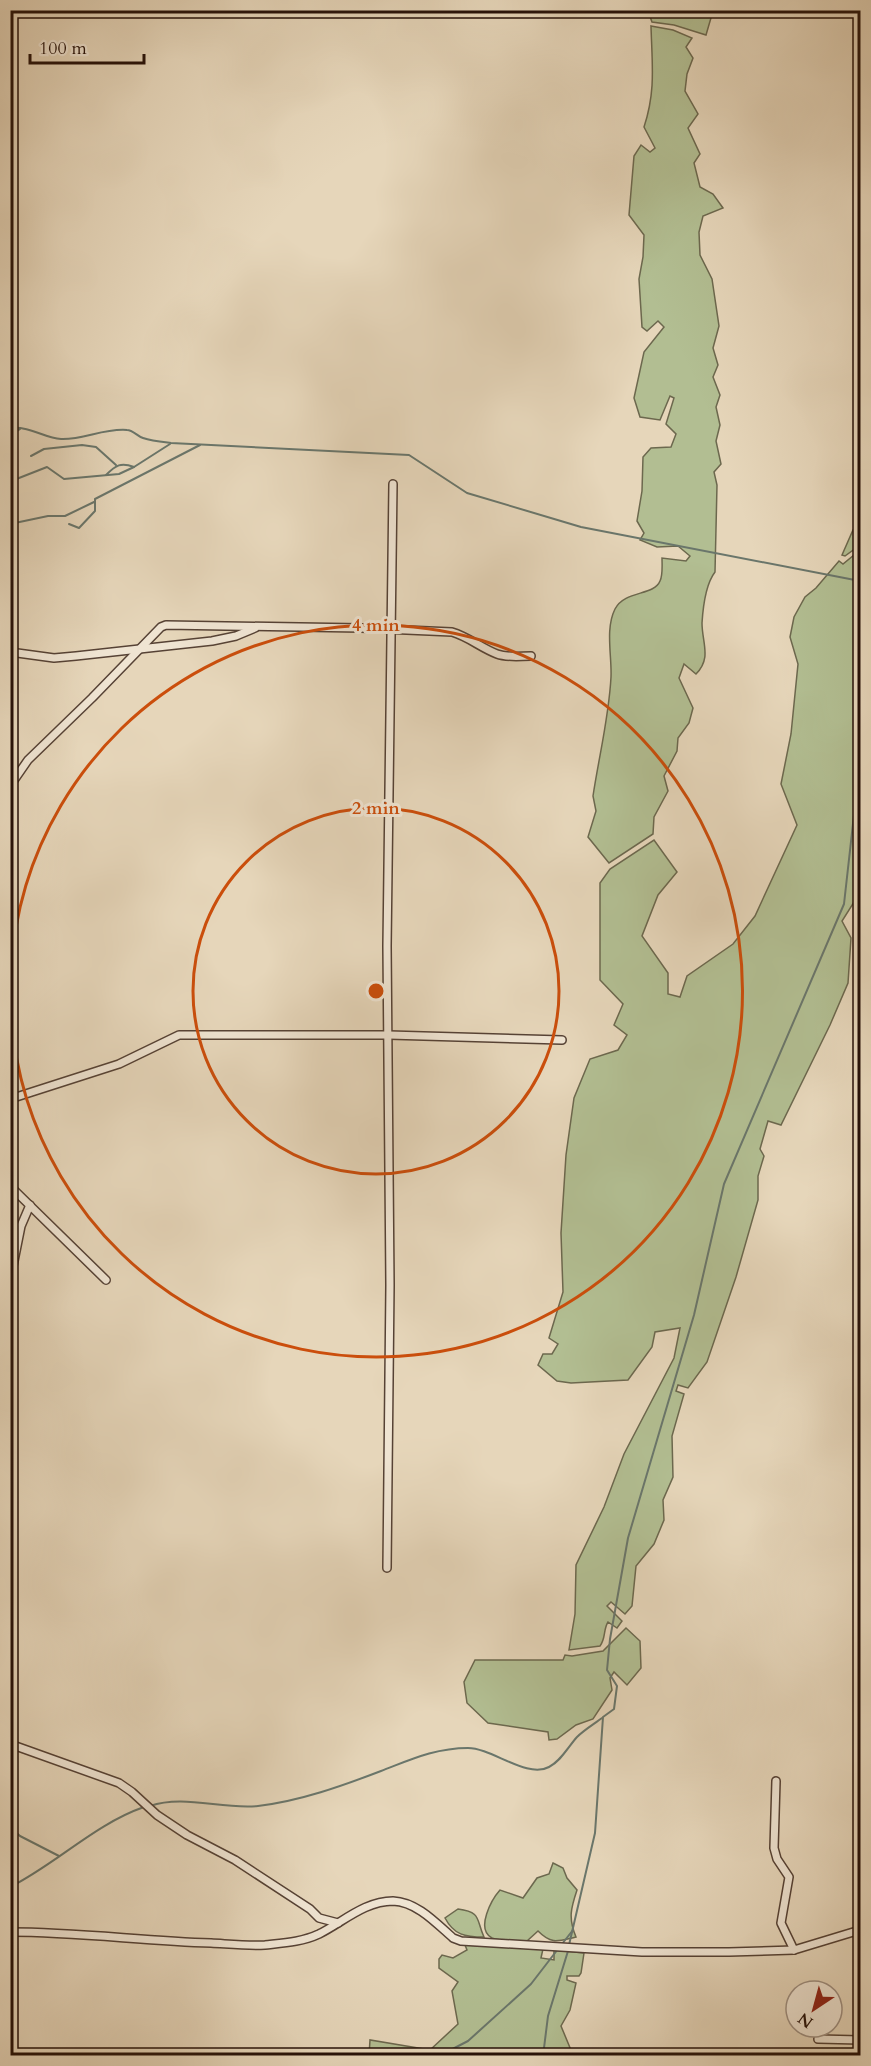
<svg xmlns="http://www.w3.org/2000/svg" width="871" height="2066" viewBox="0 0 871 2066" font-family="Cardo,serif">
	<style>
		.green { fill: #b2be92; stroke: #6c684e; stroke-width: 1.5 }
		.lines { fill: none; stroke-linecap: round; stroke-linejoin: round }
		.stream { stroke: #6a766b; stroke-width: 2 }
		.minor-casing { stroke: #564235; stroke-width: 10 }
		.minor { stroke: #efe4d2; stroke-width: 7 }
		.ring { fill: none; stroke: #cb4e0c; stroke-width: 3 }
		.centre { fill: #cb4e0c; stroke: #efe4d2; stroke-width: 3 }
		.ring-label { font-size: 18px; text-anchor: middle; font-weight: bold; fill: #cb4e0c; stroke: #efe4d2; stroke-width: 6; stroke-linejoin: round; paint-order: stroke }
	</style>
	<rect width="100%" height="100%" fill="#e6d6ba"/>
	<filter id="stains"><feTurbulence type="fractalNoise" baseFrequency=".00333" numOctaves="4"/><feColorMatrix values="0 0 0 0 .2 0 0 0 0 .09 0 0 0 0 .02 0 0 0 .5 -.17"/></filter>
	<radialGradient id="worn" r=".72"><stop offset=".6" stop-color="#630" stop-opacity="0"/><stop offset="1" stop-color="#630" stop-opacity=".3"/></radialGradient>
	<g class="green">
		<polygon points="648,11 648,10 713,11 706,35 674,25 652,22"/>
		<path d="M 651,26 L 673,30 L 692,38 L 686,47 L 693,58 L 687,74 L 685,91 L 698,114 L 688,128 L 700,154 L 694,163 L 700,187 L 713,194 L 723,208 L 703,216 L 699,232 L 700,255 L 712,279 L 719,326 L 713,348 L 718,365 L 713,377 L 720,395 L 716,407 L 720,425 L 716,441 L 721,464 L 714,472 L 717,485 L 715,572 C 705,585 703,607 702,623 C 702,643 712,658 696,674 L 684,664 L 679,678 L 693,708 L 689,723 L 678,738 L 677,751 L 664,776 L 668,791 L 654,817 L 653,834 L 609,863 L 588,837 L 596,811 L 593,796 C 599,756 609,717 611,677 C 612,656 605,629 615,609 C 625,590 654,596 660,581 C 663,575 662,565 662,558 L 686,561 L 690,556 L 678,546 L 657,547 L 640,540 L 644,533 L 637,521 L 642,491 L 643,457 L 651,448 L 671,447 L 676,434 L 666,424 L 674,398 L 670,396 L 660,420 L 640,417 L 634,398 L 644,352 L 664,327 L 658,321 L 647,331 L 642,327 L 639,279 L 643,257 L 644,235 L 629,215 L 634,156 L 641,145 L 650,152 L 655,148 L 644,127 C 656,91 652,64 651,26 Z"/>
		<polygon points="860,90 860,162 856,140 854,108"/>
		<polygon points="860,523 860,545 845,556 842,555 853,530"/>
		<path d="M 860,550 L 860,902 L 854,902 L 842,921 L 851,938 L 848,983 L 830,1025 L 781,1125 L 768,1121 L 760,1149 L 764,1156 L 758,1176 L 758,1200 L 736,1277 L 707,1362 L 688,1388 L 678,1385 L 676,1391 L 684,1394 L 672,1436 L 673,1477 L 663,1500 L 664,1520 L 654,1544 L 636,1566 L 632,1606 L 625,1614 L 611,1602 L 607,1606 L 622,1621 L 617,1628 L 608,1622 C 603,1630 606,1638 600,1646 L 569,1650 L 575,1614 L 576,1565 L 604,1507 L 624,1454 L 674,1358 L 680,1328 L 655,1332 L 652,1347 L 628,1380 L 571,1383 L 557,1381 L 538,1365 L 543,1354 L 552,1354 L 558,1344 L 549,1338 L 563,1292 L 561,1233 L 566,1155 L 574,1098 L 590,1059 L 618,1050 L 627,1035 L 614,1025 L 623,1004 L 600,980 L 600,883 L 610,869 L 654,840 L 677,872 L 658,895 L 642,936 L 668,973 L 668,994 L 680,997 L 687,976 L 733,944 L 755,916 L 797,825 L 781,784 L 791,734 L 798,664 L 790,637 L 794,617 L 805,597 L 816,588 L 839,561 L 843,564 Z"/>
		<polygon points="626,1628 640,1641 641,1668 627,1685 614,1672 610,1678 612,1690 593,1719 576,1725 557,1739 549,1740 548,1732 488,1723 467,1703 464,1682 475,1660 563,1660 565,1655 572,1656 603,1651"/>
		<path d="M 553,1863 L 563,1868 L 567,1878 L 577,1890 C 571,1908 568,1918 576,1937 C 558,1941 552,1945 538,1931 L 527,1941 C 517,1940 501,1942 492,1938 C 475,1929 492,1899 500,1890 L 523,1898 L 537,1878 L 549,1874 Z"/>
		<path d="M 458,1909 C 482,1912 476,1920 484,1937 C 465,1937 454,1935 445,1918 Z"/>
		<polygon points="465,1945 543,1949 541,1958 554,1960 554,1950 584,1953 581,1973 579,1976 567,1976 567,1980 576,1983 570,2010 561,2026 573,2055 369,2056 370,2040 430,2050 458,2024 452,1991 458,1982 439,1968 439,1959 442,1955 453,1958 467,1950"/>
	</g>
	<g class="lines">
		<g class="stream">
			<polyline points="10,25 26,10"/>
			<path d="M 10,428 C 31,426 44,438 61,439 C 83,440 104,428 127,430 C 133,430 137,436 143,438 C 152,441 163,442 171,443 L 409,455 L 467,493 L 581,527 L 860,581"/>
			<polyline points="10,436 20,429"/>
			<polyline points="31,456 44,449 82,445 96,447 116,465"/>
			<path d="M 106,475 C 116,465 121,462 134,467"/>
			<polyline points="10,484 19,478 47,467 64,479 119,474 134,467 170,444"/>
			<polyline points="10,524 48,516 65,516 94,502"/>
			<polyline points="69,524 79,528 95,511 95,499 200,445"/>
			<path d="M 150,1806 C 184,1794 223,1810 258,1806 C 300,1801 342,1786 381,1771 C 410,1760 435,1748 468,1748 C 492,1748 527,1779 549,1767 C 561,1761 568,1747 577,1737 C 584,1730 594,1724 602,1718"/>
			<polyline points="10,1827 20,1836 59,1856"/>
			<path d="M 10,1887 C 56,1864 95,1824 144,1807"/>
			<polyline points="562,1944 573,1930"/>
			<polyline points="569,1945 595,1833 603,1717 614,1709 617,1686 607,1670 610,1639 628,1538 694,1315 724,1184 844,904 860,761"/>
			<polyline points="439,2056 468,2041 531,1984 558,1949"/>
			<polyline points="543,2056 548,2016 568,1951"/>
		</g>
		<defs>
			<g id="minor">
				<polyline points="10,652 54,658 76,656 212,641 236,636 255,628"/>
				<path d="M 10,786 L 28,760 L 92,698 L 161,627 L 166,625 L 361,628 L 452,632 C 469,637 481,648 497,654 C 508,658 520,656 531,656"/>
				<polyline points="10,1099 119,1064 179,1035 389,1035 562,1040"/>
				<polyline points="10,1186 106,1280"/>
				<polyline points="10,1281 21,1226 30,1205"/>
				<polyline points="387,1568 390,1285 387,946 393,484"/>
				<polyline points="10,1744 119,1783 132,1792 157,1815 187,1835 235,1860 310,1909 319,1918 338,1923"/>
				<polyline points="776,1781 774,1848 777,1859 789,1877 781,1923 794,1950"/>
				<path d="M 10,1932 C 77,1932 144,1941 211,1943 C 229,1944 247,1946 265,1945 C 283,1943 302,1942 319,1934 C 343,1922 365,1901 393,1901 C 417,1902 436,1923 453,1938 L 461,1941 L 642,1952 L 729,1952 L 794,1950 L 860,1930"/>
				<polyline points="818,2039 860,2040"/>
			</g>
		</defs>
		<use href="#minor" class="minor-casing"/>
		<use href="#minor" class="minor"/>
	</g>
	<g class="ring">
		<circle cx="376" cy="991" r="183"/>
		<path d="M11 972A366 366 0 1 1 11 1010"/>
	</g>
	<circle cx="376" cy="991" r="9" class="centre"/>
	<g class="ring-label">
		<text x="376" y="631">4 min</text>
		<text x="376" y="814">2 min</text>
	</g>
	<rect width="871" height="2066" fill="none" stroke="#e6d6ba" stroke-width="36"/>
	<rect x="12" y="12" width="847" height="2042" fill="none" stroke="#261109" stroke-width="3"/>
	<rect x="18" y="18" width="835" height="2030" fill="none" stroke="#261109" stroke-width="1.5"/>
	<g transform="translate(814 2009) rotate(216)"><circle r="28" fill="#efe4d2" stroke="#9f9082" stroke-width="1.5"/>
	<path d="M0-4.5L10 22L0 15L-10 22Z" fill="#8f2418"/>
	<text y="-9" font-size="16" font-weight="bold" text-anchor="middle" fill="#261109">N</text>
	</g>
	<path d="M30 54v9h114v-9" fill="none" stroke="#261109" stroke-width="3"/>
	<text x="39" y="54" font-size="18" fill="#261109" stroke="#efe4d2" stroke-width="4.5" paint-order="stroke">100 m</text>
	<rect width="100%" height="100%" filter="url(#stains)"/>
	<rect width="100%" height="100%" fill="url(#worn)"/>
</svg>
